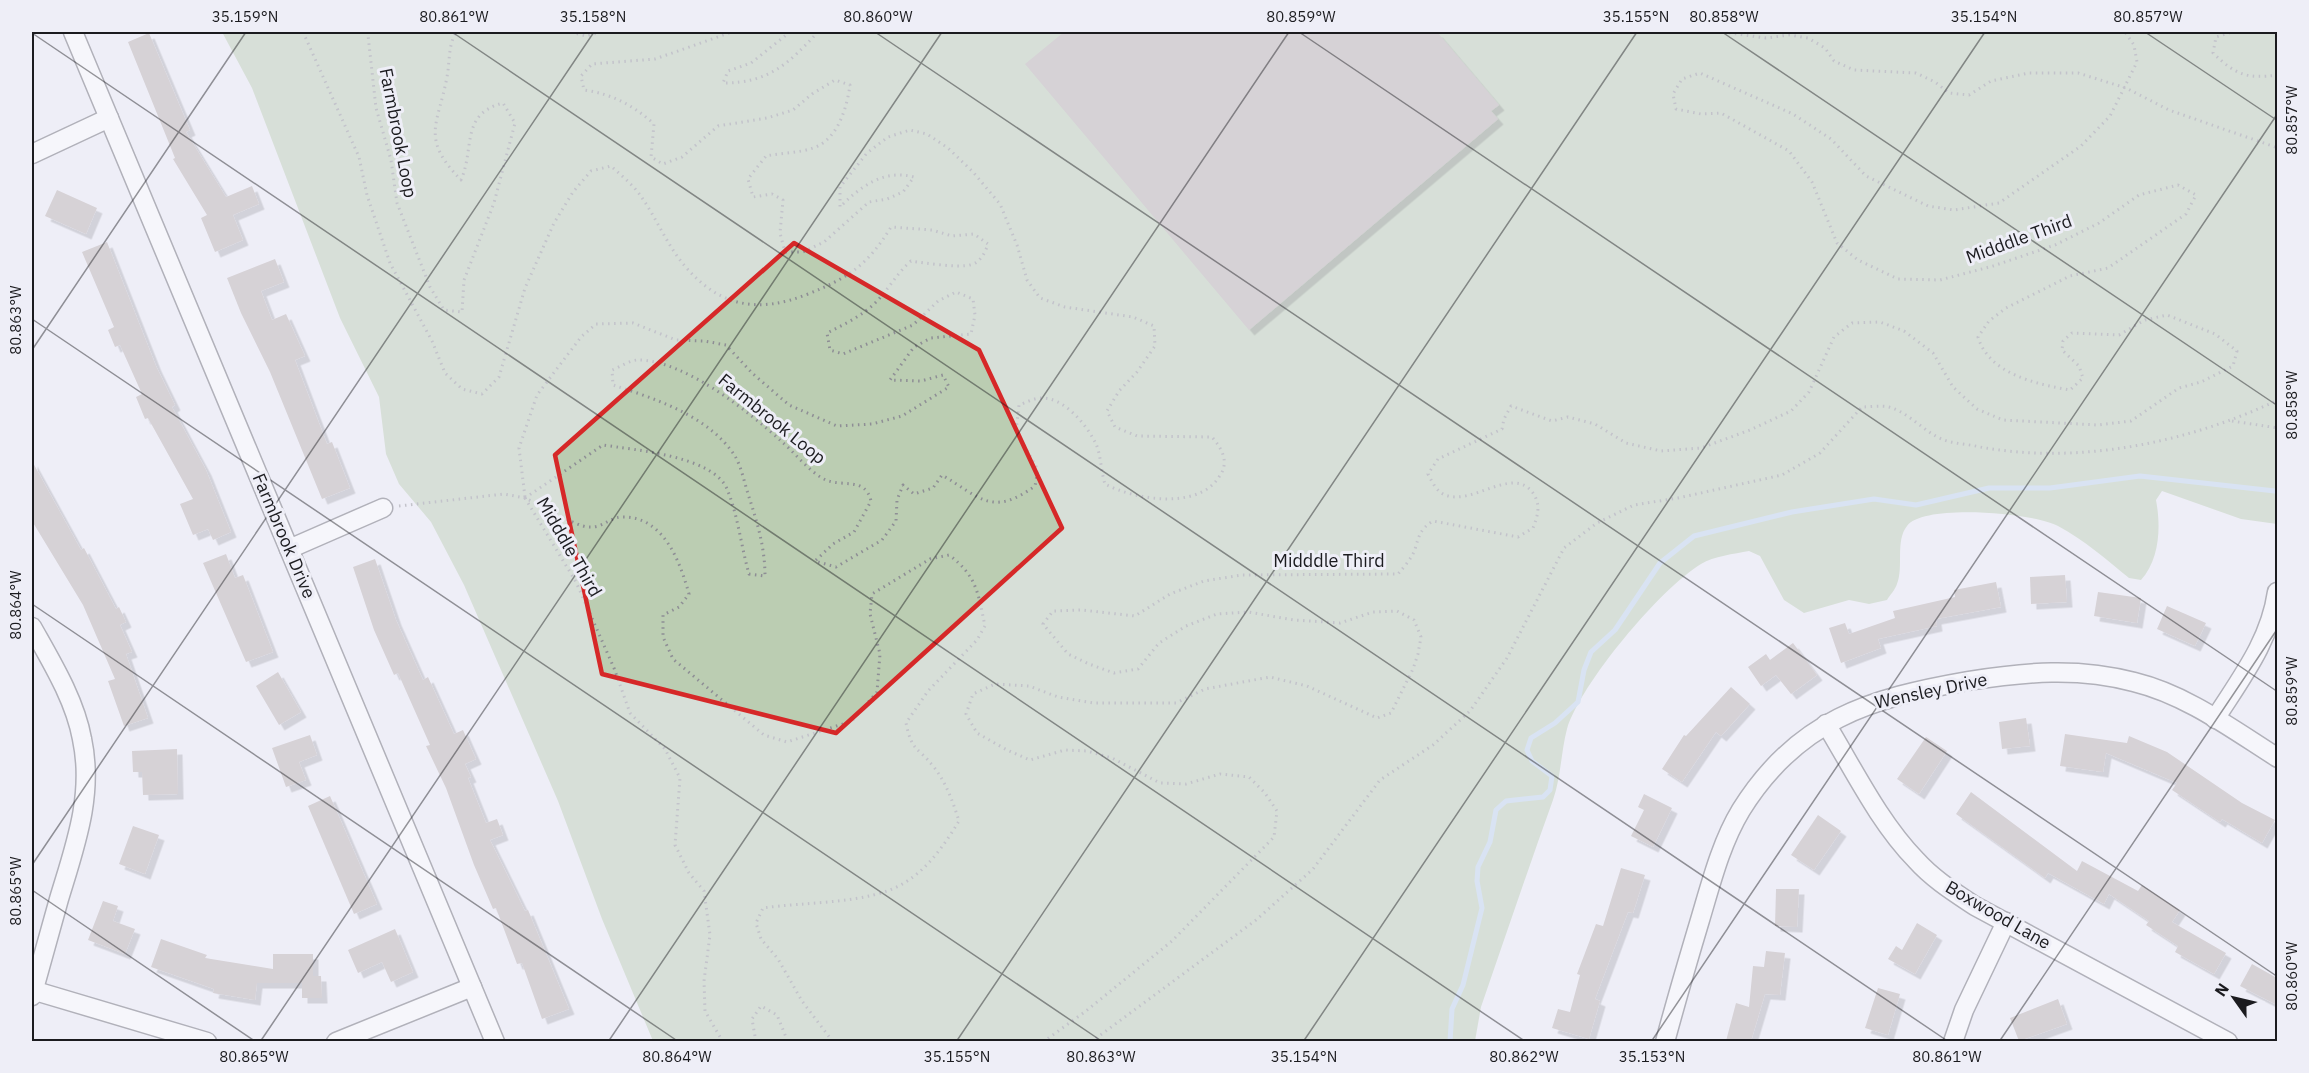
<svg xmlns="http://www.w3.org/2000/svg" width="2309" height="1073" viewBox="0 0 2309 1073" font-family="'IBM Plex Sans',sans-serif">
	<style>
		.green { fill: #bbcdb2 }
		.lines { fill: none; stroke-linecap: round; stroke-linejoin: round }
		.stream { stroke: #bed6ee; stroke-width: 5 }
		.building { fill: #b9afae; filter: url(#shadow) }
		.minor-casing { stroke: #67676f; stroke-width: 21 }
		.path { stroke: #8e8e95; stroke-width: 3; stroke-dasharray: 1.5 4.5; stroke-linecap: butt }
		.minor { stroke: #fff; stroke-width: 18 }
		.marked { fill: none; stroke: #d62828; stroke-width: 4.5; stroke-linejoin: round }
		.ticks { fill: none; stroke: #1b1b1f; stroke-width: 1.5; stroke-opacity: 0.45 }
		.labels { text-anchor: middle; stroke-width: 6; stroke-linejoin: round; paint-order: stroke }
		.street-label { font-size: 18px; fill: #1b1b1f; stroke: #eeeef7 }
		.neatline { fill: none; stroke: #1b1b1f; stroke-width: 2 }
		.ticks-label { font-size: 15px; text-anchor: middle; fill: #1b1b1f }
	</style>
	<defs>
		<filter id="shadow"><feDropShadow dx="5.5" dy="5.5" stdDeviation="0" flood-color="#0004"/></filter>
	</defs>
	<rect width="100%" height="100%" fill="#eeeef7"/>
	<path class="green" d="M 222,32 L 2277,32 L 2277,524 L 2241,519 L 2162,491 L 2156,500 C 2161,526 2160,559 2141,580 L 2129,578 C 2107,560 2084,540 2058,526 C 2035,513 1923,503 1907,526 C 1895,541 1904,567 1897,584 C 1895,590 1890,595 1887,600 L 1869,604 L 1849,600 L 1804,613 L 1784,600 L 1760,556 L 1749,551 C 1734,554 1714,556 1701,564 C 1660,589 1581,683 1567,729 C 1561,752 1561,777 1553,800 C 1528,869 1505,938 1481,1007 L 1475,1041 L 653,1041 L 602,919 L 558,801 L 464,585 L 431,522 L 399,484 L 386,454 L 379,397 L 340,318 L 252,88 Z"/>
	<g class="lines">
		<polyline class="stream" points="1450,1042 1452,1009 1463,985 1482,908 1477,881 1478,867 1490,842 1496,810 1506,801 1543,797 1550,790 1552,776 1532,761 1527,750 1531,738 1555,723 1578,702 1584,670 1591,652 1615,630 1660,563 1694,536 1792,512 1874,499 1916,505 1989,488 2050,488 2140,476 2275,491"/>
	</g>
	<g class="building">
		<polygon points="1064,32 1437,32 1499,105 1491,111 1498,119 1249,330 1025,64"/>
		<polygon points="149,33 190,130 186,132 226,197 252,186 259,204 233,215 243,240 215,252 201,218 207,215 173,159 175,158 128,42"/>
		<polygon points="57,190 97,208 86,234 45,216"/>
		<polygon points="107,242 156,366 175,405 172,407 206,470 231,532 213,540 208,529 193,535 180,504 193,499 148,418 145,419 136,397 142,394 120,345 115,347 108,330 114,327 82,252"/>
		<polygon points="275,259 284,282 261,291 272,320 286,314 305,356 295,360 327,444 332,442 350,488 322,499 270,372 241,313 227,278"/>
		<polygon points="32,461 81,550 84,548 116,609 119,607 126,622 120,625 132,652 126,654 148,718 124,726 108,681 115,679 83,605 32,521"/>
		<polygon points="226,554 235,578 243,575 273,652 246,662 203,563"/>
		<polygon points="375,559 396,620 423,680 428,677 454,734 463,730 476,759 465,764 471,777 468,778 486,823 497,819 503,835 490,840 525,911 528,910 569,1009 542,1019 522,963 517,964 496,908 493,909 474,865 446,788 426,746 430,745 398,673 394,675 374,630 353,567"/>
		<polygon points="2065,575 2067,602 2031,604 2030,577"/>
		<polygon points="1996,582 2001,607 1936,619 1937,626 1878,639 1881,648 1841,663 1829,628 1845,623 1849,634 1895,618 1893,611 1955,597 1954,590"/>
		<polygon points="2098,592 2141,598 2137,623 2094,616"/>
		<polygon points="2167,606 2206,623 2195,646 2157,629"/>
		<polygon points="1793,643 1817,675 1791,694 1776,675 1761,686 1748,667 1766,654 1770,660"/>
		<polygon points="278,672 301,712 279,725 256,686"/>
		<polygon points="1731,687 1750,704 1721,736 1716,732 1682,782 1662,769 1684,735 1686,736"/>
		<polygon points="2026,718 2030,746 2002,749 1999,722"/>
		<polygon points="2065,734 2127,743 2129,736 2167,752 2242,803 2275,820 2262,843 2222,819 2220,822 2172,790 2177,783 2106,753 2103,772 2060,766"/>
		<polygon points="310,735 317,755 299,762 306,780 286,787 272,748"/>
		<polygon points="1926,737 1947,751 1919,794 1897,779"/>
		<polygon points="177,749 178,794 143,795 142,772 133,772 132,751"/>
		<polygon points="1971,792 2077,871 2082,861 2138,891 2142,885 2180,910 2172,922 2226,953 2214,974 2175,952 2178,946 2146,925 2149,921 2109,894 2104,904 2048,873 2045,878 1956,814"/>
		<polygon points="1644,794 1672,808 1653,847 1631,836 1644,810 1638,807"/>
		<polygon points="330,796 377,904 354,914 308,806"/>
		<polygon points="1818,815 1841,831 1814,870 1791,855"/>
		<polygon points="133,826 159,835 145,874 119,864"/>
		<polygon points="1621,868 1645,875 1633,913 1628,912 1595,999 1600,1001 1589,1039 1552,1028 1558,1009 1570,1012 1580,975 1577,974 1596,924 1603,926"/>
		<polygon points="1776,889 1799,889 1797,927 1775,926"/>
		<polygon points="103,901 118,906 113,921 135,929 125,954 88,940"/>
		<polygon points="1917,923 1937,935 1915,974 1888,959 1896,946 1902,950"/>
		<polygon points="395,929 413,972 391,982 382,962 358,973 348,950"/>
		<polygon points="161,939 207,955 205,958 273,969 273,954 313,954 313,976 321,976 322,998 302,998 302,983 257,983 255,1000 213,993 214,989 151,967"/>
		<polygon points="1766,951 1785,953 1780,995 1765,994 1751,1041 1726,1041 1736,1003 1749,1007 1753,966 1764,967"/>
		<polygon points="2252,964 2277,978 2277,1005 2240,986"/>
		<polygon points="1878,988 1900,994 1888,1035 1865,1028"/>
		<polygon points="2058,999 2067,1024 2019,1041 2010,1018"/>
	</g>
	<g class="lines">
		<defs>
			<g id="minor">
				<polyline points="73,32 495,1042"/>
				<polyline points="32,154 109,118"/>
				<polyline points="289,549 383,508"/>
				<path d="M 32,627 C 51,661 75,700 82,739 C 94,795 75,846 59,899 C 50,932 41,964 32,996"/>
				<path d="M 2215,719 C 2241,678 2270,641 2277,592"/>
				<path d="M 1826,724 C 1854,770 1879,822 1916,860 C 1933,879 1954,892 1975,906 L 2228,1042"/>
				<polyline points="32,990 207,1042"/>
				<polyline points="336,1042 472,987"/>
				<path d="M 1665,1042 C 1676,1001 1688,960 1700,920 C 1711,883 1721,843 1741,810 C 1797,720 1870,698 1968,681 C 2025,672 2078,667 2134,682 C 2187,695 2232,729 2278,758"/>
				<polyline points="1953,1042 1964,1010 2006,922"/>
			</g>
		</defs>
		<use href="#minor" class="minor-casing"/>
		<g class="path">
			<path d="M 303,32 L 359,157 L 367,195 L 390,263 L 432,341 L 445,373 L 462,389 L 482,394 L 499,377 L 525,288 L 554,223 L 573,192 L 591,171 L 611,166 C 621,175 632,184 640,195 C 656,217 667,245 684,265 C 719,307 758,314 808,294 C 848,278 868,265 891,227 L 932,230 L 952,236 L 974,234 L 988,244 C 985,253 980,263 970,265 C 959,268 923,263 911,261 C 898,272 890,287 878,300 C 864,315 845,324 827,333 L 830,350 L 843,354 L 913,325 L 938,301 L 956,292 L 973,299 L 975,315 L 971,334 L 931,338 L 914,347 L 890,380 L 921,381 L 943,375 L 949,387 L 902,416 L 872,424 L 837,426 L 789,405 L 752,373 L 726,345 L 704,341 L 676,340 L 633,323 L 596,324 L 581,337 L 537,395 L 519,448 L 525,497"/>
			<path d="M 370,32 L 368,35 L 376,108 L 391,160 L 397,203 L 430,287 L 444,310 L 462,312 L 464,280 L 494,203 L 515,123 L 503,103 C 460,114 475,148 461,180 C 420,138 438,125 447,77 C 450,61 448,46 456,32"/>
			<polyline points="571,32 586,36 601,32"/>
			<path d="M 790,32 L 751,63 L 728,71 L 723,83 C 769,83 788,64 818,32"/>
			<polyline points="1723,32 1766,38 1789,35 1808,38 1825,48 1834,61 1854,70 1916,73 1935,82 1949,93 1969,95 1991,81 2029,73 2078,73 2126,88 2169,110 2278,148"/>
			<path d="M 2260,32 L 2232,32 L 2216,37 L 2213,53 C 2236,75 2246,79 2278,75"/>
			<polyline points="2232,421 2278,428"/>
			<path d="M 525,498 L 603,445 C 635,450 713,456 727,489 C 738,515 741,546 749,574 L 765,576 C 765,549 758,525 750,500 C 745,486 742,468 735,456 C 709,416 656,399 613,385 L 612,370 C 620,367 630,360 638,360 C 684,360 748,411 781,441 C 794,452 807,469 822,478 C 840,489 865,475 871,501 L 854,532 L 833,544 L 815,561 L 836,567 L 882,540 L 896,521 L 897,500 L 903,485 L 914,494 L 933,488 L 942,475 C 981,498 992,517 1035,486 L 1038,470 L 1016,431 L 1019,405 C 1025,403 1034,398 1041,398 C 1064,397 1087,425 1096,444 C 1101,455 1101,472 1105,484 C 1135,500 1198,510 1219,477 C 1230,462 1222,449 1212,437 L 1137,436 L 1115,427 L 1107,411 L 1119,391 L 1137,372 L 1155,346 L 1154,326 L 1133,317 L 1065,307 L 1040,298 L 1027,280 L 1017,245 L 1000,204 L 973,172 L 948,148 L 927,134 L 910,130 L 888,137 L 867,153 L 840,187 L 840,207 C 861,186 884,169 914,177 L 903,192 L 887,199 L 869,202 L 824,242 L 803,252 L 785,252 L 780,233 L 783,200 L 772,194 L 753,197 L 748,179 L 766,156 C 781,153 799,153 813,148 C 838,140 847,107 850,85 L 835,80 L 812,94 L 793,110 L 767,118 L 718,126 L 682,157 L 663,164 L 651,157 L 654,124 C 633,105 612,94 584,90 L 581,76 L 592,64 L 655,59 L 732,32"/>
			<polyline points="399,506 504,494 525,498"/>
			<path d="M 723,1042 L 705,1011 L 704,981 L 710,935 L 704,891 L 689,873 L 675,845 L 680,778 L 665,749 L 630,713 L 614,668 L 576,582 L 525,498 C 540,505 569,522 583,526 C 602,531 608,517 622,517 C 664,516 680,562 689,594 L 679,607 L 663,615 L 663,637 L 673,659 L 764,735 L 787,742 L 852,721 L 877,692 L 880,654 L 870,614 L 872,594 L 930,559 L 949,555 C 977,576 978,593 985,626 L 977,640 L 928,691 L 906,723 C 912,752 917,746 933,766 C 946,782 953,802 959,821 C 945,844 928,869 904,883 C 871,904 803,902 763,908 L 756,923 L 761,939 L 778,959 L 802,1001 L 833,1042"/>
			<polyline points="756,1042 752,1019 761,1006 777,1015 788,1042"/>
			<path d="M 1043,1042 L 1086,1011 L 1172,941 L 1274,837 L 1277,811 L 1265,793 L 1249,777 L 1220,774 L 1186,784 L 1160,783 L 1112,758 L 1087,751 L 1065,750 L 1030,760 L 1007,750 L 977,733 L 966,714 L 973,694 L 995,684 L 1029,686 L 1058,697 L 1094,703 L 1176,703 L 1205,689 L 1270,677 L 1307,686 L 1377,718 L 1391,713 L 1413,669 L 1418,654 L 1421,637 L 1414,620 L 1397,611 L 1373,612 L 1340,623 L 1294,620 L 1248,612 L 1217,614 L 1186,626 L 1159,643 L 1138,669 L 1114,673 L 1089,664 L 1068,654 L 1043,624 L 1053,611 L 1082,610 L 1135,616 L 1170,594 L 1204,581 L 1242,575 L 1398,574 C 1404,567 1412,558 1415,549 C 1419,536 1420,529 1433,521 L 1518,537 L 1533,528 C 1538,515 1541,505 1533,493 C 1513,465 1473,506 1445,495 C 1437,492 1432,482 1428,474 L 1438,459 L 1502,429 L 1504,419 L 1511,406 L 1552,421 L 1568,417 L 1595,424 L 1626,443 L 1661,451 L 1701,448 L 1750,430 L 1791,411 L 1809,392 L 1834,337 L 1852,323 L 1880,322 L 1904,331 L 1933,353 L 1953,387 L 1977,409 L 2003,420 L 2098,425 L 2131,421 L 2179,388 L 2201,382 L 2233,366 L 2237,351 L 2215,334 L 2167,315 L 2145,320 L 2119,335 L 2072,333 L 2063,341 L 2062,350 L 2079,366 L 2083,378 L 2070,390 C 2036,384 1989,374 1978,337 L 1989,321 L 2006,308 L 2070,276 L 2108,268 L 2186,214 L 2196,195 L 2178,185 L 2139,195 L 2099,223 L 2055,245 L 1993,266 L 1940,280 L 1898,279 L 1858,260 L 1837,243 L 1812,182 L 1789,151 L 1721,113 L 1701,114 L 1676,109 L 1673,94 L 1682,79 L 1700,73 L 1793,114 L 1831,139 L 1866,176 L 1928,206 L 1954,210 L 1999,203 L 2081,146 L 2110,116 L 2137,62 L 2134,45 L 2125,32"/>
			<path d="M 1091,1042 L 1256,920 L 1313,869 L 1380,780 L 1433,745 L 1470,711 L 1507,658 L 1564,548 L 1597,523 L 1634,505 L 1678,498 L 1782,475 L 1820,453 L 1862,407 C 1870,407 1881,405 1889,407 C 1910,413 1925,433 1944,440 C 1955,444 1968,444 1980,447 C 2079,465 2187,443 2278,400"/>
		</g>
		<use href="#minor" class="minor"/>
	</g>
	<path d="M0 0H2309V1073H0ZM 794,243 L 979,350 L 1062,528 L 836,733 L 602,674 L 555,455 Z" fill="#eeeef7" fill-opacity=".55" fill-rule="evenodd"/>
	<path class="marked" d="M 794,243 L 979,350 L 1062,528 L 836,733 L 602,674 L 555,455 Z"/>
	<path class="ticks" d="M 452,32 L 1949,1042M 875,32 L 2278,977M 1299,32 L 2278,692M 1722,32 L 2278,406M 2145,32 L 2278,121M 32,33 L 1526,1042M 32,319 L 1103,1042M 32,350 L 246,32M 32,604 L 679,1042M 32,865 L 594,32M 32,890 L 256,1042M 260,1042 L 942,32M 608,1042 L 1289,32M 956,1042 L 1637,32M 1303,1042 L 1985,32M 1651,1042 L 2278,113M 1999,1042 L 2278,628"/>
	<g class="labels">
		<g class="street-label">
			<text transform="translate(398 133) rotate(79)" y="6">Farmbrook Loop</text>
			<text transform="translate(2019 239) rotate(-20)" y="6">Midddle Third</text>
			<text transform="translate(772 419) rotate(39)" y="6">Farmbrook Loop</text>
			<text transform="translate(284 536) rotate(67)" y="6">Farmbrook Drive</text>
			<text transform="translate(569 547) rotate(60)" y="6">Midddle Third</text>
			<text x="1329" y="567">Midddle Third</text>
			<text transform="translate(1931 691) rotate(-12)" y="6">Wensley Drive</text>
			<text transform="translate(1998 915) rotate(30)" y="6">Boxwood Lane</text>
		</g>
	</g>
	<rect width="2309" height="1073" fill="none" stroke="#eeeef7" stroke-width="66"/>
	<g transform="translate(2234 998) rotate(304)" stroke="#eeeef7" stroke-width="4.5" paint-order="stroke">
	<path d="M0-4.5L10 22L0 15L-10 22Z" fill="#1b1b1f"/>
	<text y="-9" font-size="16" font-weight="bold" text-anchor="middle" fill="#1b1b1f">N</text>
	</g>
	<rect x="33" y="33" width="2243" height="1007" class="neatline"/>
	<g class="ticks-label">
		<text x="245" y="22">35.159°N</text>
		<text x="454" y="22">80.861°W</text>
		<text x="593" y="22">35.158°N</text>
		<text x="878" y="22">80.860°W</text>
		<text x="1301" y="22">80.859°W</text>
		<text x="1636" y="22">35.155°N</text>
		<text x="1724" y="22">80.858°W</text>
		<text x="1984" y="22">35.154°N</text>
		<text x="2148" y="22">80.857°W</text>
		<text transform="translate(2292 120) rotate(-90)" y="5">80.857°W</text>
		<text transform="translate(16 320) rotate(-90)" y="5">80.863°W</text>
		<text transform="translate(2292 405) rotate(-90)" y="5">80.858°W</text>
		<text transform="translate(16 605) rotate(-90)" y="5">80.864°W</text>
		<text transform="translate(2292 691) rotate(-90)" y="5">80.859°W</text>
		<text transform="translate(16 891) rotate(-90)" y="5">80.865°W</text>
		<text transform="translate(2292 976) rotate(-90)" y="5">80.860°W</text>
		<text x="254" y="1062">80.865°W</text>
		<text x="677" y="1062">80.864°W</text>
		<text x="957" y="1062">35.155°N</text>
		<text x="1101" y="1062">80.863°W</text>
		<text x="1304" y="1062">35.154°N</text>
		<text x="1524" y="1062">80.862°W</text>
		<text x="1652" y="1062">35.153°N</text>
		<text x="1947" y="1062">80.861°W</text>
	</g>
</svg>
